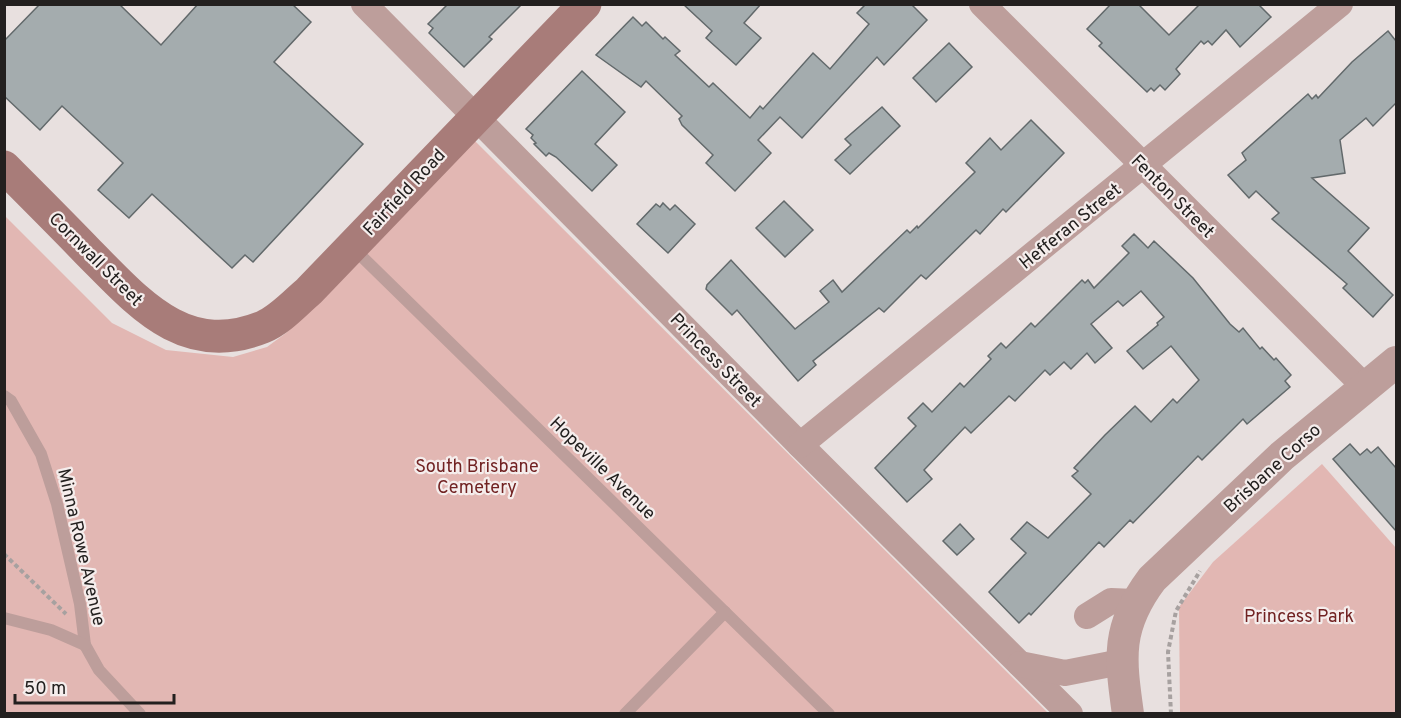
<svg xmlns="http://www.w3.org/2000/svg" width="1401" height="718" viewBox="0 0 1401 718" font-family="Overpass,sans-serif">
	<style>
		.green { fill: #e2b7b3 }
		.building { fill: #a4acae; stroke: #62696b; stroke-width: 1.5 }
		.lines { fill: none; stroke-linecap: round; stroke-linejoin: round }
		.path { stroke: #a7a1a0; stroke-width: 4; stroke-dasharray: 4.5 3; stroke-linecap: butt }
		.service { stroke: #bd9e9b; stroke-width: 12 }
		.minor { stroke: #bd9e9b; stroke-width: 26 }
		.tertiary { stroke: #bd9e9b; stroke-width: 32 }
		.secondary { stroke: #a87c79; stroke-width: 33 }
		.labels { text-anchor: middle; stroke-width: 4.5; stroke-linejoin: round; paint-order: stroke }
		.street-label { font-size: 18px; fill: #23201f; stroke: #f5edec }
		.park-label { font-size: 18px; fill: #712222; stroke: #f5edec }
	</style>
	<rect width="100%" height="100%" fill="#e8e0df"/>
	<g class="green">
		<polygon points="474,140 1048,713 5,713 4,215 112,323 166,350 233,357 267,347 286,333"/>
		<polygon points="1322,464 1396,548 1396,713 1180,713 1179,607 1213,562"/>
	</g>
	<g class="building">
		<polygon points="40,4 119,4 161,45 198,4 292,4 311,22 274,62 363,144 253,262 245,255 232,268 152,194 129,218 98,190 123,163 62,106 40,130 4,96 4,41"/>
		<polygon points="448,4 522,4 489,37 492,39 464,67 429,33 433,28 428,24"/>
		<polygon points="683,4 761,4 744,23 761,38 736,65 706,38 712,31"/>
		<polygon points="866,4 911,4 927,20 884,65 877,57 802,138 780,117 758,140 771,153 735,191 706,163 713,155 682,125 679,119 682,116 646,81 641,87 596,55 633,17 642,26 646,22 663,39 665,37 680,51 675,55 709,87 713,83 750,118 760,106 763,109 813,53 830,69 869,24 857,13"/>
		<polygon points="1111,4 1138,4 1169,35 1200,4 1258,4 1271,17 1240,47 1226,30 1212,45 1208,41 1204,44 1201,41 1176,69 1180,74 1165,90 1160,85 1154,91 1151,88 1147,92 1099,46 1102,43 1087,29"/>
		<polygon points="1388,31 1396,41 1396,103 1373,126 1366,118 1340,140 1345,173 1312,178 1369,228 1348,251 1393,295 1373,317 1343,288 1347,284 1272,219 1279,213 1256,191 1249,198 1228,175 1246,160 1242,153 1308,94 1312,99 1316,95 1318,98 1352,62"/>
		<polygon points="949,43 972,67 936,102 913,78"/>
		<polygon points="582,71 625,112 595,144 617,165 592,191 556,157 549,153 546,156 534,144 536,143 531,138 533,135 526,129"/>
		<polygon points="882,107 900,126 850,174 835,160 851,145 845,139"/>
		<polygon points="1031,120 1064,153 1006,212 1003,209 980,234 976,230 926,279 921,275 884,312 879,308 813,361 816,365 798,381 737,310 732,315 706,289 707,285 731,260 795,329 829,302 820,291 833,280 842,292 907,230 910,233 917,226 918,228 975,172 966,163 990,138 1001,150"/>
		<polygon points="784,201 813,230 785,257 756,228"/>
		<polygon points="663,203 670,210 675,205 695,224 668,253 637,224 656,204 660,207"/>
		<polygon points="1134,234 1148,248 1154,241 1193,278 1230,324 1239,332 1243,328 1260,349 1262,347 1274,360 1276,358 1291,375 1285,381 1290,387 1247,424 1243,419 1202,460 1198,456 1133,523 1130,520 1104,547 1099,542 1031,615 1029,613 1019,623 989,592 1026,553 1011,539 1027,522 1048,538 1091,494 1072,476 1078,471 1074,468 1105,435 1135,406 1151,422 1173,399 1177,403 1199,380 1171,346 1143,369 1127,351 1158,325 1157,323 1164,317 1141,291 1123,306 1118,301 1091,324 1112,348 1095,363 1087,353 1071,369 1064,362 1050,375 1045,370 1015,401 1009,396 971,433 965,427 924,470 932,479 907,502 875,468 916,426 908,418 923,403 932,412 960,383 964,387 991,359 988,356 1001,343 1006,348 1031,323 1035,327 1082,280 1085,283 1088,280 1094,288 1129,253 1122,246"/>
		<polygon points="1350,444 1360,455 1367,449 1371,453 1378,447 1396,468 1396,531 1333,459"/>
		<polygon points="960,524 974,539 957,555 943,541"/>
	</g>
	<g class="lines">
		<g class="path">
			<polyline points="4,554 66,614"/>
			<polyline points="1171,714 1168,652 1176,611 1200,571"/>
		</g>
		<g class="service">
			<polyline points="352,247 829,714"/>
			<polyline points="4,396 11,401 41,454 57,504 80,604 85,645 99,670 140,714"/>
			<polyline points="4,618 51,630 85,645"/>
			<polyline points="625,714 725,612"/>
		</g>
		<g class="minor">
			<polyline points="364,4 800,445 1070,714"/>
			<polyline points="982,4 1365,387"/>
			<polyline points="800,445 1340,4"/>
			<polyline points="1087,616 1111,601 1135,602"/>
			<polyline points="1020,664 1065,673 1121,662"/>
		</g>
		<path class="tertiary" d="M 1128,714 C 1120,657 1116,627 1152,579 L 1282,456 L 1396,362"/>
		<path class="secondary" d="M 4,167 C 32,195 60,223 88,252 C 138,302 184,359 263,327 C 280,320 295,303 309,291 L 585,4"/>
	</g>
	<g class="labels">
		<g class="street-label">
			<text transform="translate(404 192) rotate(-47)" y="6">Fairfield Road</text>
			<text transform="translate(1173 196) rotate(45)" y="6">Fenton Street</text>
			<text transform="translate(1070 226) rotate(-39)" y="6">Hefferan Street</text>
			<text transform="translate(96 259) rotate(45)" y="6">Cornwall Street</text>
			<text transform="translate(716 360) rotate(46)" y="6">Princess Street</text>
			<text transform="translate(603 468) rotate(44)" y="6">Hopeville Avenue</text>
			<text transform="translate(1272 468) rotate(-42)" y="6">Brisbane Corso</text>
			<text transform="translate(82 547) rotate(77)" y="6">Minna Rowe Avenue</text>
		</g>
		<g class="park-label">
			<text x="477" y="472">South Brisbane<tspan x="477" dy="21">Cemetery</tspan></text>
			<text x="1299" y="622">Princess Park</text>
		</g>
	</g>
	<rect width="1401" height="718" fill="none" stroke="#23201f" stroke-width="12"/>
	<path d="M15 694v9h159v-9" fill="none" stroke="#23201f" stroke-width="3"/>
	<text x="24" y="694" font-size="18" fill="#23201f" stroke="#f5edec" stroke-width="4.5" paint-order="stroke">50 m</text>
</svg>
